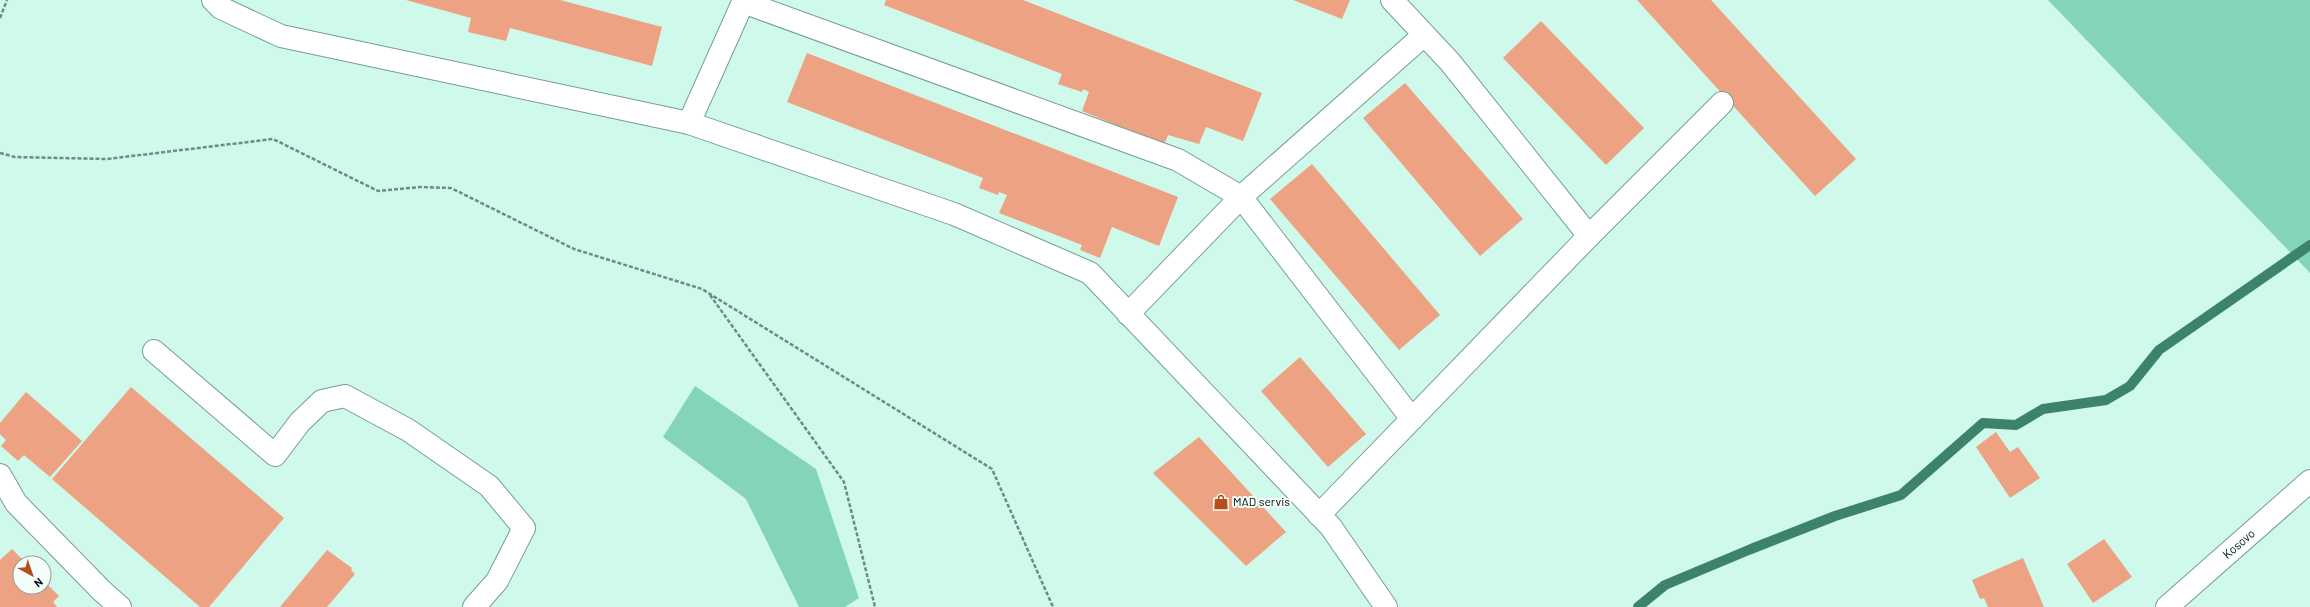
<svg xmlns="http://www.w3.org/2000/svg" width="2310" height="607" viewBox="0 0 2310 607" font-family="Barlow,sans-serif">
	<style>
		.green { fill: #84d4ba }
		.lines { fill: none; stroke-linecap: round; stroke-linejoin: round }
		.stream { stroke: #3c826d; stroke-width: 10 }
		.building { fill: #eca283 }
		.minor-casing { stroke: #779e90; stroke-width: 24 }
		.path { stroke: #6f8b81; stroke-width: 2.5; stroke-dasharray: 4 2; stroke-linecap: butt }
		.minor { stroke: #fff; stroke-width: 22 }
		.labels { text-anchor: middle; stroke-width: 4; stroke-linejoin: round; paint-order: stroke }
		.poi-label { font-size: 12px; fill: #03110c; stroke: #f5fdfa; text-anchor: start }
		.street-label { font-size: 12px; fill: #03110c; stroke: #f5fdfa }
	</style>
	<rect width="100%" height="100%" fill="#cff9ea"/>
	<g class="green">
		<polygon points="2048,0 2310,0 2310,273"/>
		<polygon points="695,386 816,469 859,598 845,607 799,607 746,499 663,437"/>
	</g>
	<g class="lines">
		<polyline class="stream" points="1638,607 1665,585 1751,549 1835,516 1901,495 1983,423 2016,425 2043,409 2106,400 2130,386 2159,350 2310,245"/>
	</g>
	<g class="building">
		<polygon points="406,0 560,0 662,27 652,66 510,28 506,41 468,32 471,18"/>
		<polygon points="886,0 1023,0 1262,93 1243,141 1206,127 1199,144 1168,135 1164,145 1082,111 1089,92 1083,89 1082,92 1058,84 1062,74 884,5"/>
		<polygon points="1293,0 1350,0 1342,19"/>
		<polygon points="1637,0 1711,0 1856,159 1815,196"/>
		<polygon points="1541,21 1644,128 1606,165 1503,58"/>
		<polygon points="807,53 1178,197 1159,246 1112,227 1100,258 1080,250 1082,245 999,213 1007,195 999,192 998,195 979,188 983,178 787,102"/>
		<polygon points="1405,83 1523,219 1480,256 1363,118"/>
		<polygon points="1312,164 1440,315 1399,350 1270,199"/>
		<polygon points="1300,357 1366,434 1328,467 1261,391"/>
		<polygon points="131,387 284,518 209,607 200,607 52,479"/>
		<polygon points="26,392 82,441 50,477 24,455 18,461 1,446 6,440 0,434 0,423"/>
		<polygon points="1996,432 2010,452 2018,447 2040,478 2010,498 1976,447"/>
		<polygon points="1199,437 1286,532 1246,566 1153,473"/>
		<polygon points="2104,539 2132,577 2093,603 2067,564"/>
		<polygon points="12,549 26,563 20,563 20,587 44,587 44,581 59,596 53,602 57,607 0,607 0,560"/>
		<polygon points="327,550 352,568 351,570 355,574 327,607 280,607"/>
		<polygon points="2023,558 2044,607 1988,607 1984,598 1980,599 1972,580"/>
	</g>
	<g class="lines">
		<defs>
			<g id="minor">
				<polyline points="213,0 221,8 281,36 689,123 954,214 1090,273 1331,527 1386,607"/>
				<polyline points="1392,0 1450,62 1589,236 1722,103"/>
				<polyline points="743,2 1178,160 1241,197 1412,419"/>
				<polyline points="689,123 744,0"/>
				<polyline points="1128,314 1241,197 1424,35"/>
				<polyline points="154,351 275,455 300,422 322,401 345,396 408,430 489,486 524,528 497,581 474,607"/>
				<polyline points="0,475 16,503 102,591 120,607"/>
				<polyline points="1319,515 1589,236"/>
				<polyline points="2167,607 2310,481"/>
			</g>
		</defs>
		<use href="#minor" class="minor-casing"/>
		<g class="path">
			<polyline points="0,18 7,0"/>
			<polyline points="0,153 15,157 107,159 273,139 378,191 420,187 451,188 574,249 702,289 992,469 1053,607"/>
			<polyline points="710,295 844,482 875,607"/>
		</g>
		<use href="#minor" class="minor"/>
	</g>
	<defs>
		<symbol id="shop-bare" viewBox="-9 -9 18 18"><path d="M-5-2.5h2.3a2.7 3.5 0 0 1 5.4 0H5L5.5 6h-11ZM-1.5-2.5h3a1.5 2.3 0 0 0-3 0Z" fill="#b34f1c" stroke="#f5fdfa" stroke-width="2.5" paint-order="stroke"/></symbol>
	</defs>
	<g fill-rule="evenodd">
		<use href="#shop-bare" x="1210" y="491" width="22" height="22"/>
	</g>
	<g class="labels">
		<g class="poi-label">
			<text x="1233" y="506">MAD servis</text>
		</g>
		<g class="street-label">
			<text transform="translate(2239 544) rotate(-41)" y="4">Kosovo</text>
		</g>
	</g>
	<g transform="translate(32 575) rotate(140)"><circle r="19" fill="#f5fdfa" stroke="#949f9b"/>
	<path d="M0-3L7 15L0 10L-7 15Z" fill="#b34f1c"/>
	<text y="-6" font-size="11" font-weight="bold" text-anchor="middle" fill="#03110c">N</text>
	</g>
</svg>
